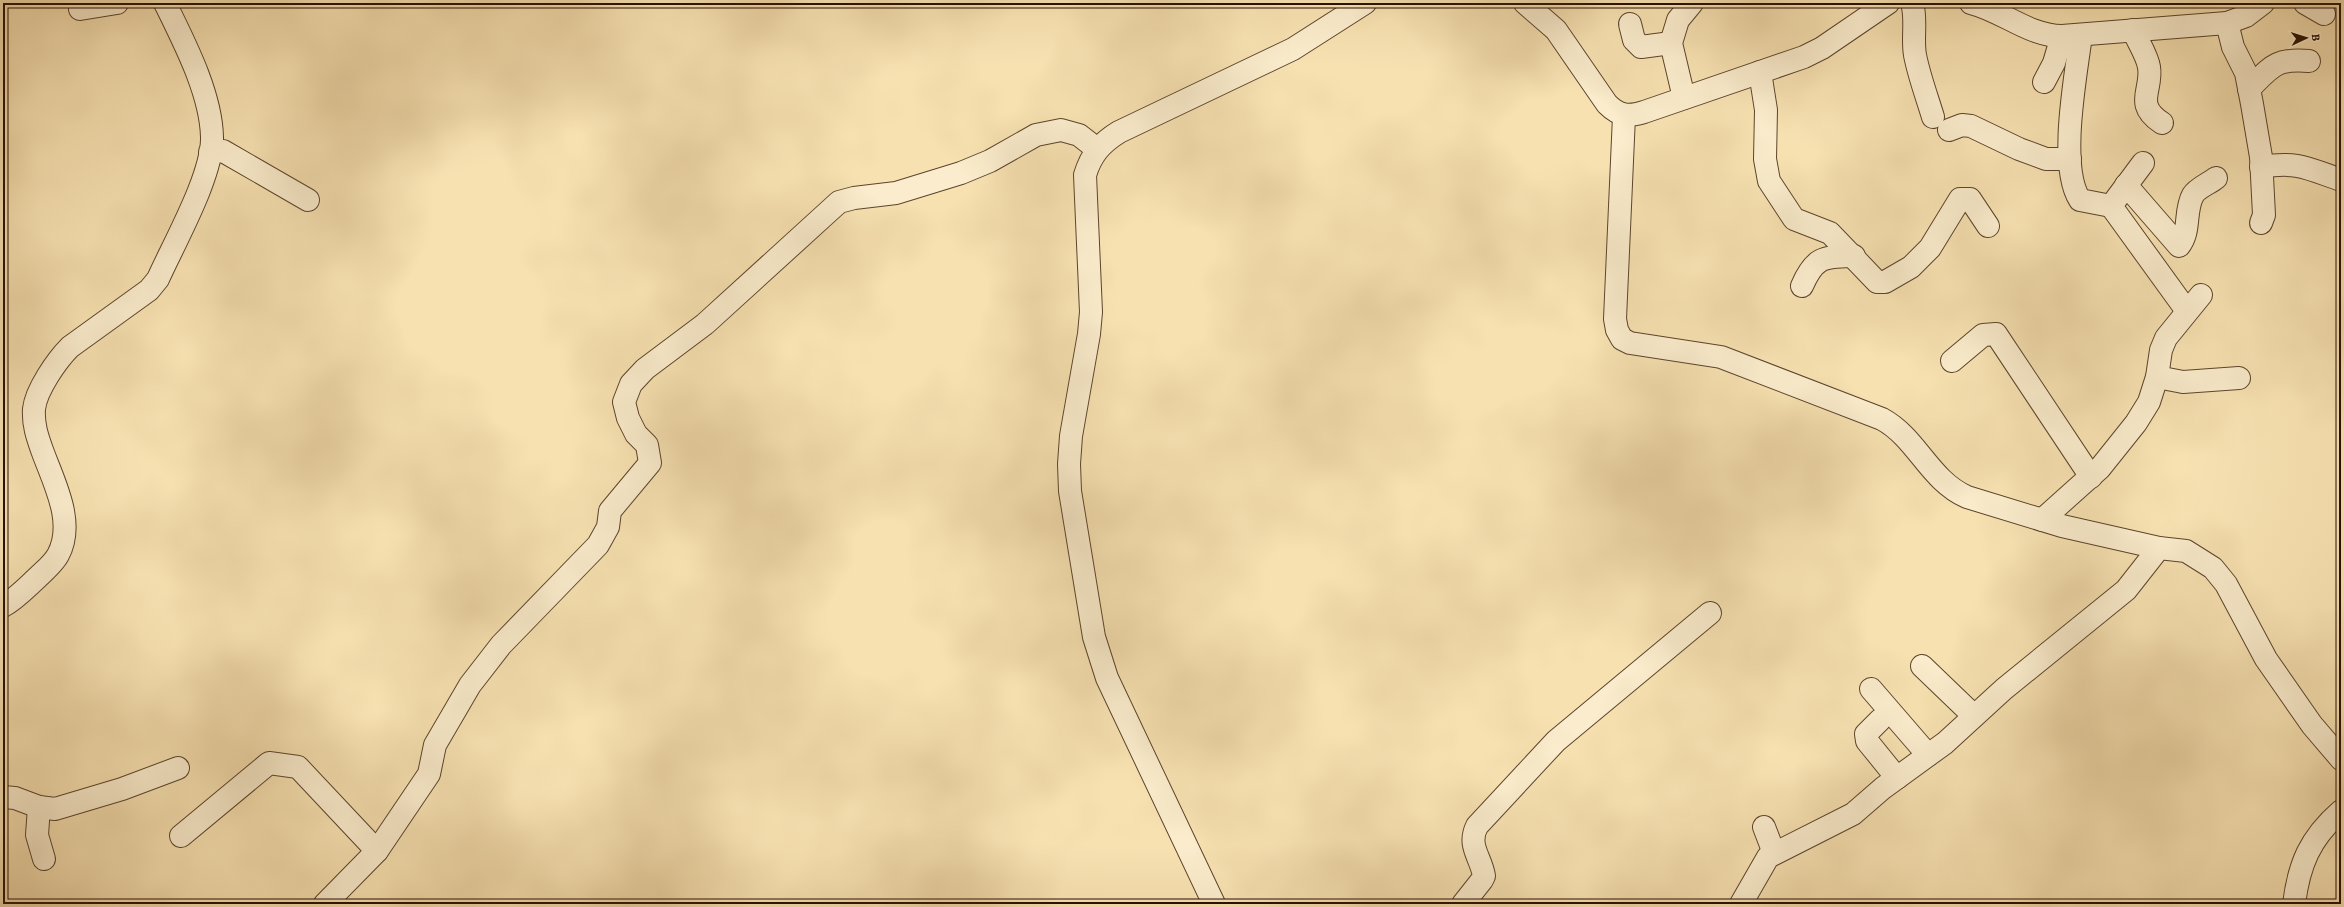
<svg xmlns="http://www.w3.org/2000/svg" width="2344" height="907" viewBox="0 0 2344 907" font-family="Vollkorn,serif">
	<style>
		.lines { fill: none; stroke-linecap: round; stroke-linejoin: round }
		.minor-casing { stroke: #5c442c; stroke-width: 24 }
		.minor { stroke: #faeccc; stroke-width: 22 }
	</style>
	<rect width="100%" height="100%" fill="#f7e1b1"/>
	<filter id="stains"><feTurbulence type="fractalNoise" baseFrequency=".005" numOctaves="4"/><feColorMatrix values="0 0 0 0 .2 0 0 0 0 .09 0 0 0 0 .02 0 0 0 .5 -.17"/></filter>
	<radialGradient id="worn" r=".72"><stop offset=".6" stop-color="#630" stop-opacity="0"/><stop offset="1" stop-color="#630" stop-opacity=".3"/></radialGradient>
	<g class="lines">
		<defs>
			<g id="minor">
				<path d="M 1525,3 L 1556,30 L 1607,104 C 1619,116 1628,117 1644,112 L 1804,57 L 1822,48 L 1888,3"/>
				<path d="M 1912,3 C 1917,19 1912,38 1915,55 C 1919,76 1927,97 1933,117"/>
				<path d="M 1971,3 C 2003,11 2029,36 2062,36 L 2227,23 L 2246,16 L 2263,3"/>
				<polyline points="2305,3 2324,14"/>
				<polyline points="80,9 117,3"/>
				<polyline points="2227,23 2233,47 2246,73 2252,104 2261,157 2264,215 2261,223"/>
				<polyline points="1630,24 1634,40 1641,47 1671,43"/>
				<path d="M 2133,30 C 2138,42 2147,55 2149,67 C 2153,90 2133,104 2162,123"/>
				<path d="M 2081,35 C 2076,75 2058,167 2080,200 L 2111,206"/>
				<polyline points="1760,72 1766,110 1765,159 1769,181 1794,219 1830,233 1877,282 1885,282 1911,267 1930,248 1960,199 1970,199 1988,226"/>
				<polyline points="2044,82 2054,63 2062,36"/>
				<path d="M 2249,89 C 2271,67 2275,58 2309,61"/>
				<polyline points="1684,98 1671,43 1678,20 1692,3"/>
				<path d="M 1624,116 L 1615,319 L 1617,330 L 1622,339 L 1630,343 L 1721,357 L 1882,419 C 1917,438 1929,480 1967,497 L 2062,526 L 2159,548 L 2186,551 L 2213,568 L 2226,584 L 2266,659 L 2312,725 L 2341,759"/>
				<polyline points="1949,130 1962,125 1971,126 2019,149 2046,159 2070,159"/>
				<polyline points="210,152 223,151 308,200"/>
				<polyline points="2143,163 2111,206 2187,311"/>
				<path d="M 2261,167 C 2297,161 2307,168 2341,180"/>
				<path d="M 2126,185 L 2179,246 C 2191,231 2184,211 2193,195 C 2197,188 2210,183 2216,178"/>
				<path d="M 1802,286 C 1815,256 1824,257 1854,256"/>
				<polyline points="1952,361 1983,335 1996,334 2091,477"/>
				<polyline points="2157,377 2183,382 2239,378"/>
				<polyline points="2042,520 2100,468 2136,423 2149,402 2157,377 2161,350 2166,338 2201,295"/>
				<path d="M 3,606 C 16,599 27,587 38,577 C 45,570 53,564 58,555 C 76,522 53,481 42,450 C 37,436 33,424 34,409 C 36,390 57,360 70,347 L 149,290 L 158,279 C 174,243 213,175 212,137 C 211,93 184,42 165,3"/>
				<polyline points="1922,666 1974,716"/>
				<polyline points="1871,689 1928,755"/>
				<polyline points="1880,720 1866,734 1867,741 1897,778"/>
				<polyline points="3,797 15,798 39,807 55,809 122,789 178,768"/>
				<polyline points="39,807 37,835 44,859"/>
				<polyline points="1764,827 1774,853"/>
				<polyline points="181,836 269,763 298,767 377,851"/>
				<polyline points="325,904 377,851 429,774 435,745 470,685 501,645 598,545 608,527 610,511 650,463 647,445 636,434 628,418 624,402 631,384 645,369 705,324 839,202 854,198 896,193 961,173 990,161 1036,135 1061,130 1079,135 1097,149"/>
				<path d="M 1214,904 L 1107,678 L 1094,637 L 1070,491 L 1069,464 L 1071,436 L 1089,334 L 1091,312 L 1085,175 C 1091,155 1101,143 1119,132 L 1293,49 L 1365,3"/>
				<path d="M 1463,904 L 1482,880 L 1484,876 C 1481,857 1467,846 1477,826 L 1556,741 L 1710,613"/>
				<polyline points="1741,904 1768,857 1853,814 1883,788 1945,743 2004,689 2126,590 2159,548"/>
				<path d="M 2294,904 C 2299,864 2310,838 2341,811"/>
			</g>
		</defs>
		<use href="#minor" class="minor-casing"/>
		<use href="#minor" class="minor"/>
	</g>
	<rect width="2344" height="907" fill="none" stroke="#f7e1b1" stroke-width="16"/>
	<rect x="4" y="4" width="2336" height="899" fill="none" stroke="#290f00" stroke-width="2"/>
	<rect x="8" y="8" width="2328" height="891" fill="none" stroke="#290f00"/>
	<g transform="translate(2306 38) rotate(86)" stroke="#faeccc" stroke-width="3" paint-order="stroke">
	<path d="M0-3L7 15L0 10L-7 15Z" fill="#290f00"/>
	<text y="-6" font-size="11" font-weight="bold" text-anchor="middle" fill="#290f00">B</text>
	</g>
	<rect width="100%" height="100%" filter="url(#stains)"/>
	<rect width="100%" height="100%" fill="url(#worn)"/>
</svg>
